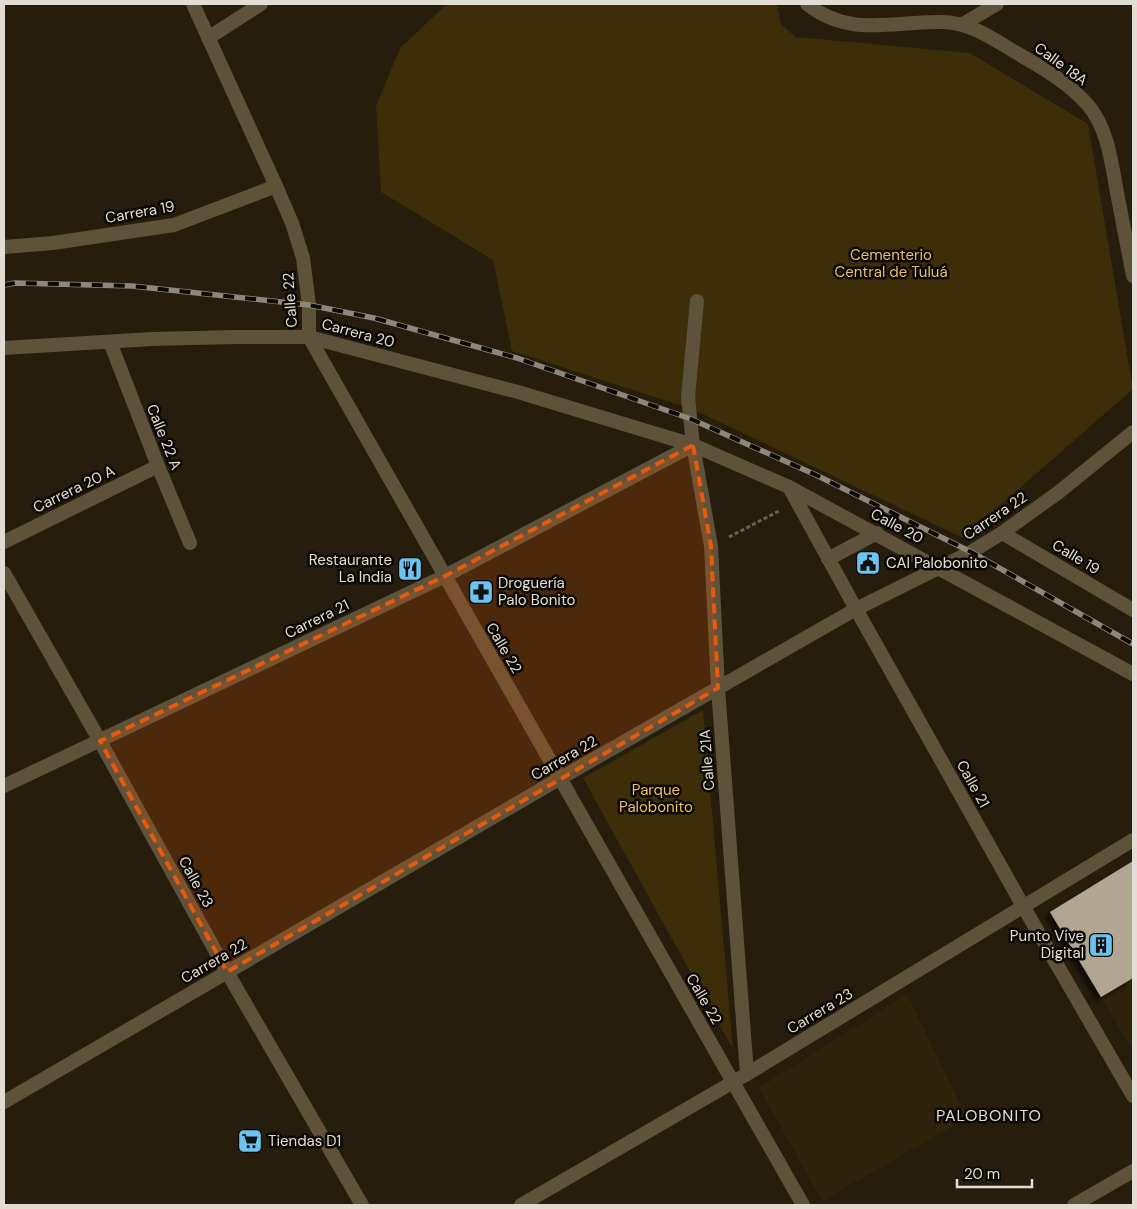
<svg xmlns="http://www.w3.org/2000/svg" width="1137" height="1209" viewBox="0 0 1137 1209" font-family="'DM Sans',sans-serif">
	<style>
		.built { fill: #2f230b }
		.green { fill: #3d2d09 }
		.building { fill: #b1a691; filter: url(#shadow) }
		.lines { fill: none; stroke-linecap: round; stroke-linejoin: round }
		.path { stroke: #6a6354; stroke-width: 3; stroke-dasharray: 4 2.5; stroke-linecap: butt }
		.service { stroke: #5e523a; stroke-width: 14 }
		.minor { stroke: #5e523a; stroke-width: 14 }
		.tertiary { stroke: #5e523a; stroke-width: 14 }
		.rail-casing { stroke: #8f887a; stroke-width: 5.5 }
		.rail { stroke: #0b0803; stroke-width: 4; stroke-dasharray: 11; stroke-linecap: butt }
		.marked { fill: #e8590c; fill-opacity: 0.2; stroke: #e8590c; stroke-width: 4; stroke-dasharray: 10 6; stroke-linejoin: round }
		.labels { text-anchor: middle; stroke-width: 5; stroke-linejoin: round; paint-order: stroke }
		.street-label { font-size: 15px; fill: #e2ddd2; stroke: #0b0803 }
		.park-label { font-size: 15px; fill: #ebbf65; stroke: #0b0803 }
		.poi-label { font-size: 15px; fill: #e2ddd2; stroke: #0b0803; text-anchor: start }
		.neighbourhood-label { font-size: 16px; letter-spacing: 1px; fill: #e2ddd2; stroke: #0b0803 }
	</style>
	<defs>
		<filter id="shadow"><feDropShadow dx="-4.5" dy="4.5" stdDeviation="2.5" flood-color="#0009"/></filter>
	</defs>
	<rect width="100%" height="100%" fill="#261d0c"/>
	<g class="built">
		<polygon points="1133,978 1133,1051 1101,997"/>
		<polygon points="907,994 967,1118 822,1201 759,1088"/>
	</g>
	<g class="green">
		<polygon points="447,4 777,4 781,25 796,37 970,53 1088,124 1133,389 963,538 692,409 512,351 493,260 381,192 376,106 400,48"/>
		<polygon points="703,710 733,1049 583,778"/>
	</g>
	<polygon class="building" points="1133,861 1133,978 1101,997 1050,912"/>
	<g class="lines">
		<polyline class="path" points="729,537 781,510"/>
		<g class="service">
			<polyline points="693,445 688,397 697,301"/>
			<polyline points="828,559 877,533"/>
		</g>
		<g class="minor">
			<path d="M 807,4 C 850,38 892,21 942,22 C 969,22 992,38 1015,52 C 1041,67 1068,82 1088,105 C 1109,130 1112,167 1118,198 C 1123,224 1128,250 1133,276"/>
			<polyline points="963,24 997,4"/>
			<polyline points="208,38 261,4"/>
			<polyline points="4,247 53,243 174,225 276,186"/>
			<polyline points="110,342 158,466 190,543"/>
			<polyline points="4,348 152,339 235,337 309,337 518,392 693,445 789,487 1133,674"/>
			<polyline points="693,445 711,546 718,688 747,1074"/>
			<polyline points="789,487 856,609"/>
			<polyline points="1002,533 1133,610"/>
			<polyline points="4,542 158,466"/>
			<polyline points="4,573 100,741 227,972 362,1205"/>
			<polyline points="4,786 445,576 693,445"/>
			<polyline points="1074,1205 1133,1171"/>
		</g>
		<g class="tertiary">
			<polyline points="193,4 276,186 292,223 303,258 309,305 309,337 803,1205"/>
			<polyline points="856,609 1023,906 1133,1096"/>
			<polyline points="4,1102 559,779 856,609 971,552 1002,533 1059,492 1133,432"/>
			<polyline points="521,1205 747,1074 1133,840"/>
		</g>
		<defs>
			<polyline id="rail" points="4,285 15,283 132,286 309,305 374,318 517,358 691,419 816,475 971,552 1133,644"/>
		</defs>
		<use href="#rail" class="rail-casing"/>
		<use href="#rail" class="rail"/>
	</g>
	<path class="marked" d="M 693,445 L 711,546 L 718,688 L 227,972 L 100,741 L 445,576 Z"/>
	<defs>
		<symbol id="civic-square" viewBox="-11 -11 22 22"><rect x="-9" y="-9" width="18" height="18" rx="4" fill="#6bc3f2" stroke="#0b0803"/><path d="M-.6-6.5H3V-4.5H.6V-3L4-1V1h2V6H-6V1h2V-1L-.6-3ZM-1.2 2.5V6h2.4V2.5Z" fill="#111"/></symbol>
		<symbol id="restaurant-square" viewBox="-11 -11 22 22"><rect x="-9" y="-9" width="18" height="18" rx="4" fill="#6bc3f2" stroke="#0b0803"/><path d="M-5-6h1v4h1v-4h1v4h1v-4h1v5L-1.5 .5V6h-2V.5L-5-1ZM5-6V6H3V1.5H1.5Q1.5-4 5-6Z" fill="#111"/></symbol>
		<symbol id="pharmacy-square" viewBox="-11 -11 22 22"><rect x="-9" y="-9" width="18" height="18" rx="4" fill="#6bc3f2" stroke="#0b0803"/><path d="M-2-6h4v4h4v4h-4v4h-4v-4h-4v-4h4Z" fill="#111"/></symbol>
		<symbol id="building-square" viewBox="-11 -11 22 22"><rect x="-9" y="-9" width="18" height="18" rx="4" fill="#6bc3f2" stroke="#0b0803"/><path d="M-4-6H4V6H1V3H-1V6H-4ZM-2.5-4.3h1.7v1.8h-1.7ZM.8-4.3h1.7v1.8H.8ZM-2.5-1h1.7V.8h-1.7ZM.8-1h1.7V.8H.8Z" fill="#111"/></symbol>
		<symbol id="supermarket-square" viewBox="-11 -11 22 22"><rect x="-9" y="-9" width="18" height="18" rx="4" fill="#6bc3f2" stroke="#0b0803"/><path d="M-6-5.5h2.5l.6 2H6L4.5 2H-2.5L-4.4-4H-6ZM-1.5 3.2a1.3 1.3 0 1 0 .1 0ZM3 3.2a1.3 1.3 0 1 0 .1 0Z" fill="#111"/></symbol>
	</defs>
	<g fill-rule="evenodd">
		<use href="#civic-square" x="854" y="549" width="28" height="28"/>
		<use href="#restaurant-square" x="396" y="555" width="28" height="28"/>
		<use href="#pharmacy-square" x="467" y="578" width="28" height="28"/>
		<use href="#building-square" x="1087" y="931" width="28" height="28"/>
		<use href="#supermarket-square" x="236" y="1127" width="28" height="28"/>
	</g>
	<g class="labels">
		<g class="street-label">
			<text transform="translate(1061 64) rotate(36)" y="5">Calle 18A</text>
			<text transform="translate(140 212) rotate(-10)" y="5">Carrera 19</text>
			<text transform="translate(290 300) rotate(-94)" y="5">Calle 22</text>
			<text transform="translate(358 333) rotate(15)" y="5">Carrera 20</text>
			<text transform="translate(164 437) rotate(68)" y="5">Calle 22 A</text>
			<text transform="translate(74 489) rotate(-26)" y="5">Carrera 20 A</text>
			<text transform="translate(995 516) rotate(-34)" y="5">Carrera 22</text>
			<text transform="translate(897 526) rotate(28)" y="5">Calle 20</text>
			<text transform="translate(1076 557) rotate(31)" y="5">Calle 19</text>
			<text transform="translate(317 619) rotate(-26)" y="5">Carrera 21</text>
			<text transform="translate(504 648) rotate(60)" y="5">Calle 22</text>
			<text transform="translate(564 758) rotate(-30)" y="5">Carrera 22</text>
			<text transform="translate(707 760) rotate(-94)" y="5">Calle 21A</text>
			<text transform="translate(973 784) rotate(61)" y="5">Calle 21</text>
			<text transform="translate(196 882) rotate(61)" y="5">Calle 23</text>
			<text transform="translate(214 961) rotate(-30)" y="5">Carrera 22</text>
			<text transform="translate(704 999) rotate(60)" y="5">Calle 22</text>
			<text transform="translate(820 1011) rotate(-31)" y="5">Carrera 23</text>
		</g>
		<g class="park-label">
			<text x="891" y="260">Cementerio<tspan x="891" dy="17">Central de Tuluá</tspan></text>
			<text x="656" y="795">Parque<tspan x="656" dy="17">Palobonito</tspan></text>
		</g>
		<g class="poi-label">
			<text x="392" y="565" text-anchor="end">Restaurante<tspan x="392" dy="17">La India</tspan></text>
			<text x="886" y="568">CAI Palobonito</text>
			<text x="498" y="588">Droguería<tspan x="498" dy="17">Palo Bonito</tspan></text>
			<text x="1084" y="941" text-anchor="end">Punto Vive<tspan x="1084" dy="17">Digital</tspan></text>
			<text x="268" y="1146">Tiendas D1</text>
		</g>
		<g class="neighbourhood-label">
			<text x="989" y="1121">PALOBONITO</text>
		</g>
	</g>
	<rect width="1137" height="1209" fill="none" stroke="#e2ddd2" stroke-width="10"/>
	<path d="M957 1179v8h75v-8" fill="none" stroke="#e2ddd2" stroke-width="2.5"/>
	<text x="964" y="1179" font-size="15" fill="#e2ddd2" stroke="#0b0803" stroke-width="4" paint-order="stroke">20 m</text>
</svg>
